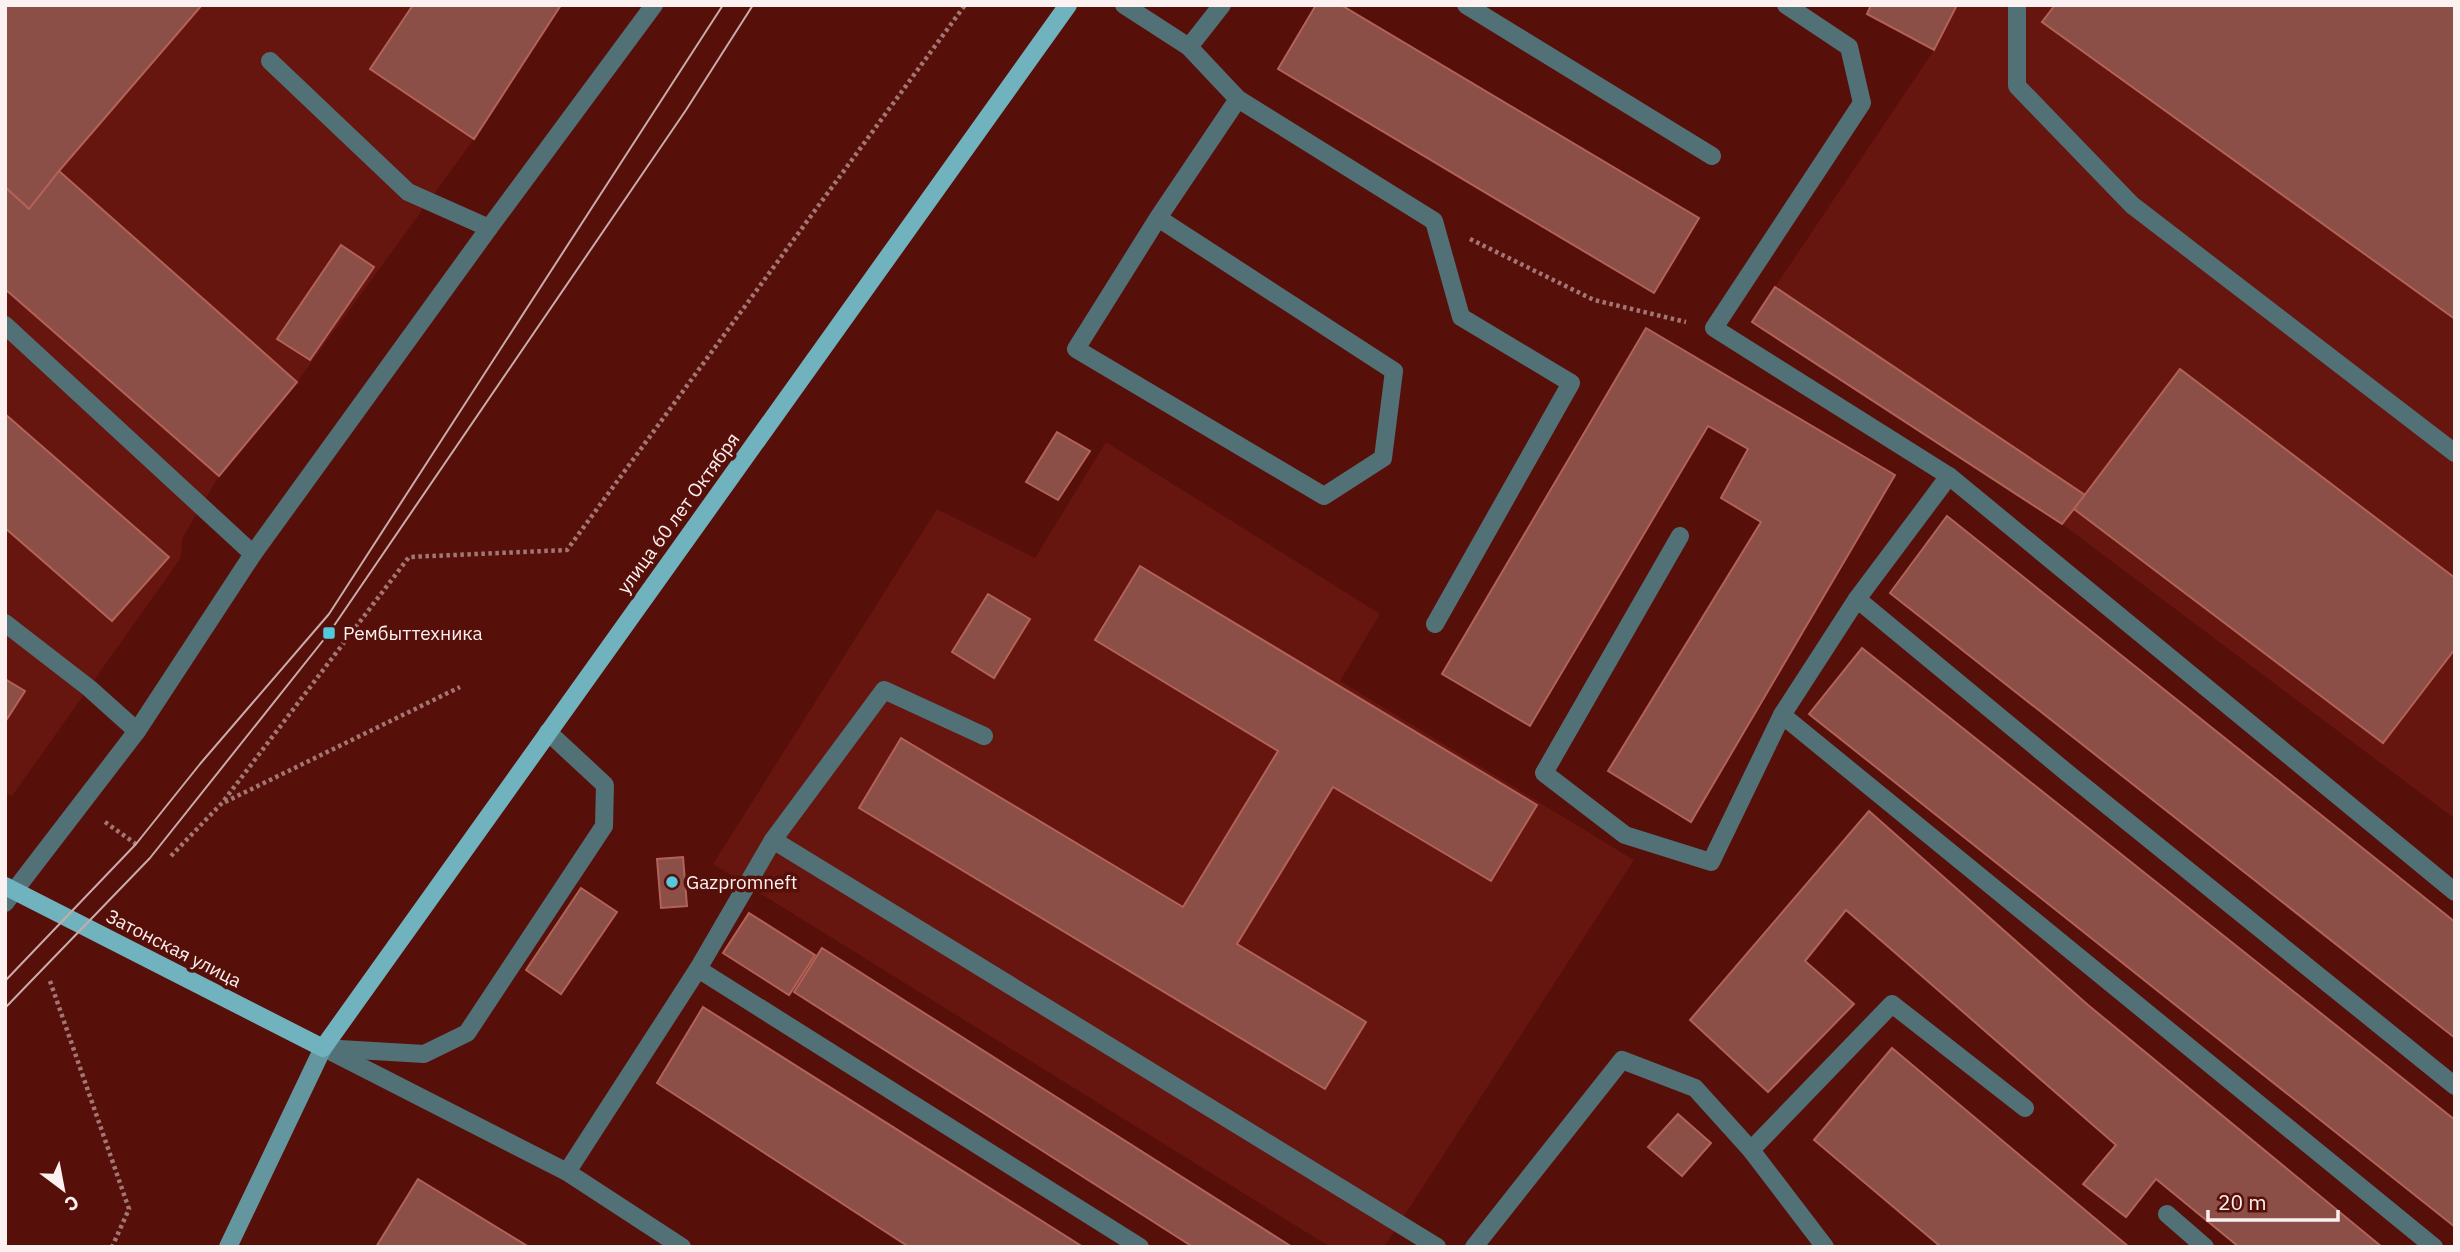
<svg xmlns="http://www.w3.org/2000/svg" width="2460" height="1252" viewBox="0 0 2460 1252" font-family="'IBM Plex Sans',sans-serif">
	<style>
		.built { fill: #66150f }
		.building { fill: #8b4f47; stroke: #b26257; stroke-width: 2 }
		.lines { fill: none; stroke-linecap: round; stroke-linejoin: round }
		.path { stroke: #a27673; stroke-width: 4.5; stroke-dasharray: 3.5 3.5; stroke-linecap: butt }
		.service { stroke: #517176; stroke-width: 18 }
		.secondary { stroke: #63969e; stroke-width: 18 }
		.primary { stroke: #70b3be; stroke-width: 18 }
		.tram { stroke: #c9acaa; stroke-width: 2 }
		.poi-dot { fill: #53cadc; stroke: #570f0a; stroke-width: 2.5 }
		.labels { text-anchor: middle; stroke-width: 7; stroke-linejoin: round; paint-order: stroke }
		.street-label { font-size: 19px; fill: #fbf1f0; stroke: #570f0a }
		.poi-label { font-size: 19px; fill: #fbf1f0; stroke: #570f0a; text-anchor: start }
	</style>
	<rect width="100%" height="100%" fill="#570f0a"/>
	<g class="built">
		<polygon points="5,5 561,5 474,139 297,382 219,476 183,537 180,559 12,796 5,793"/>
		<polygon points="1957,5 2455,5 2455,819 2062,524 2084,494 1775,287 1934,50"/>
		<polygon points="1106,442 1380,614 1340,681 1634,860 1384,1247 1330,1247 713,864 937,509 1035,558"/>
	</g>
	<g class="building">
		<polygon points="5,5 202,5 59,171 29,209 5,187"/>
		<polygon points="413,5 561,5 474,139 370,69"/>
		<polygon points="1316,5 1341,5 1699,218 1654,293 1278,69"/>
		<polygon points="1871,5 1957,5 1934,50 1867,14"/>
		<polygon points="2055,5 2455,5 2455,319 2042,22"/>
		<polygon points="59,171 297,382 219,476 5,289 5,187 29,209"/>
		<polygon points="341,245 374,267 310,360 277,339"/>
		<polygon points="1775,287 2085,495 2062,524 1752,322"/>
		<polygon points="1646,328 1895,475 1691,822 1608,771 1761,522 1721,498 1748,449 1708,426 1530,726 1442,674"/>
		<polygon points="2180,369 2455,578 2455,649 2383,743 2074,509"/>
		<polygon points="5,414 169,557 112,621 5,528"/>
		<polygon points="1057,432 1090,451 1058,500 1026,482"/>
		<polygon points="1947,516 2455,922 2455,1038 1890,593"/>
		<polygon points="1140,566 1537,805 1491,881 1333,787 1237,944 1366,1022 1325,1089 859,808 901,738 1183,907 1278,751 1095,640"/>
		<polygon points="988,594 1030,619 994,678 952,652"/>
		<polygon points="1862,648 2455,1120 2455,1227 1809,714"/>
		<polygon points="5,679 25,691 5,722"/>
		<polygon points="1869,811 2088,1005 2382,1247 2239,1247 2156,1179 2126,1217 2083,1184 2116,1145 1846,910 1805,961 1854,1004 1768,1092 1690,1020"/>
		<polygon points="683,857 687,906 661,908 657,859"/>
		<polygon points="581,888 617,912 561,994 526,970"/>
		<polygon points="749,913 815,955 789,995 723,953"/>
		<polygon points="822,948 1292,1247 1193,1247 794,992"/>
		<polygon points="703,1007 1083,1247 909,1247 657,1083"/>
		<polygon points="1892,1048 2129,1247 1941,1247 1814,1140"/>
		<polygon points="1678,1114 1711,1143 1682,1176 1648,1147"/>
		<polygon points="418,1179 529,1247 376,1247"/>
	</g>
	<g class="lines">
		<g class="path">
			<polyline points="1470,239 1594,300 1686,322"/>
			<polyline points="225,802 460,687"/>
			<polyline points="105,822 136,844"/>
			<polyline points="171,856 222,803 409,557 567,550 965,5"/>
			<polyline points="50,981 129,1209 112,1247"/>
		</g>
		<g class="service">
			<polyline points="1124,5 1189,47 1238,99 1434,221 1461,317 1571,383 1435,624"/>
			<polyline points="1466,5 1712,156"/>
			<polyline points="2017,5 2017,86 2132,205 2455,453"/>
			<polyline points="1189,47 1222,5"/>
			<polyline points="1158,218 1394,371 1383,458 1324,496 1076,349 1158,218 1238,99"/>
			<polyline points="489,228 654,5"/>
			<polyline points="5,325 253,554 137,731 5,903"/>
			<polyline points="1949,476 2455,892"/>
			<polyline points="1680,536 1544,773 1625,835 1711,862 1782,715 1857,599 1949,476 1714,328 1862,103 1849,47 1786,5"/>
			<polyline points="253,554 489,228 408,192 270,61"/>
			<polyline points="1857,599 2071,776 2455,1086"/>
			<polyline points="5,623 89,688 137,731"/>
			<polyline points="1782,715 2434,1247"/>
			<polyline points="773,840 1437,1247"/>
			<polyline points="698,969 773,840 884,690 984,736"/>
			<polyline points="323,1048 424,1054 467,1033 604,826 605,785 548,732"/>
			<polyline points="330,1051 567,1172 682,1247"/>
			<polyline points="1751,1150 1892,1004 2025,1108"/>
			<polyline points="567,1172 698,969 1140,1247"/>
			<polyline points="2167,1214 2205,1247"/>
			<polyline points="1474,1247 1622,1060 1695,1088 1751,1150 1825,1247"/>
		</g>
		<polyline class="secondary" points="228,1247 323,1048"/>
		<polyline class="primary" points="5,886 323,1048 1068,5"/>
		<g class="tram">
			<polyline points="5,981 136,844 200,764 329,614 723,5"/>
			<polyline points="5,1008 150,858 329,633 686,110 753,5"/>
		</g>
	</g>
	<g class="poi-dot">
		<rect x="322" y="626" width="14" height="14" rx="3.5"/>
		<circle cx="672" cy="882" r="7"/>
	</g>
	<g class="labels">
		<g class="street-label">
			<text transform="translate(678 513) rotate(-54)" y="7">улица 60 лет Октября</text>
			<text transform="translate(174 948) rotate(27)" y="7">Затонская улица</text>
		</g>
		<g class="poi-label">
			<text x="343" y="640">Рембыттехника</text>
			<text x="686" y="889">Gazpromneft</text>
		</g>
	</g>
	<rect width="2460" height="1252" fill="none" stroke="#fbf1f0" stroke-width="14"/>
	<g transform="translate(63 1189) rotate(148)" stroke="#570f0a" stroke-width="5" paint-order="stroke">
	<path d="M0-5L12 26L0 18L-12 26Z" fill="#fbf1f0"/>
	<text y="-10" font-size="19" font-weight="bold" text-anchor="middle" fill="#fbf1f0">С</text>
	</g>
	<path d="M2208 1210v10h130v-10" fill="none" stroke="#fbf1f0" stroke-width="3.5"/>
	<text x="2218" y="1210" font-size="21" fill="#fbf1f0" stroke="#570f0a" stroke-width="5" paint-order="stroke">20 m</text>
</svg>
